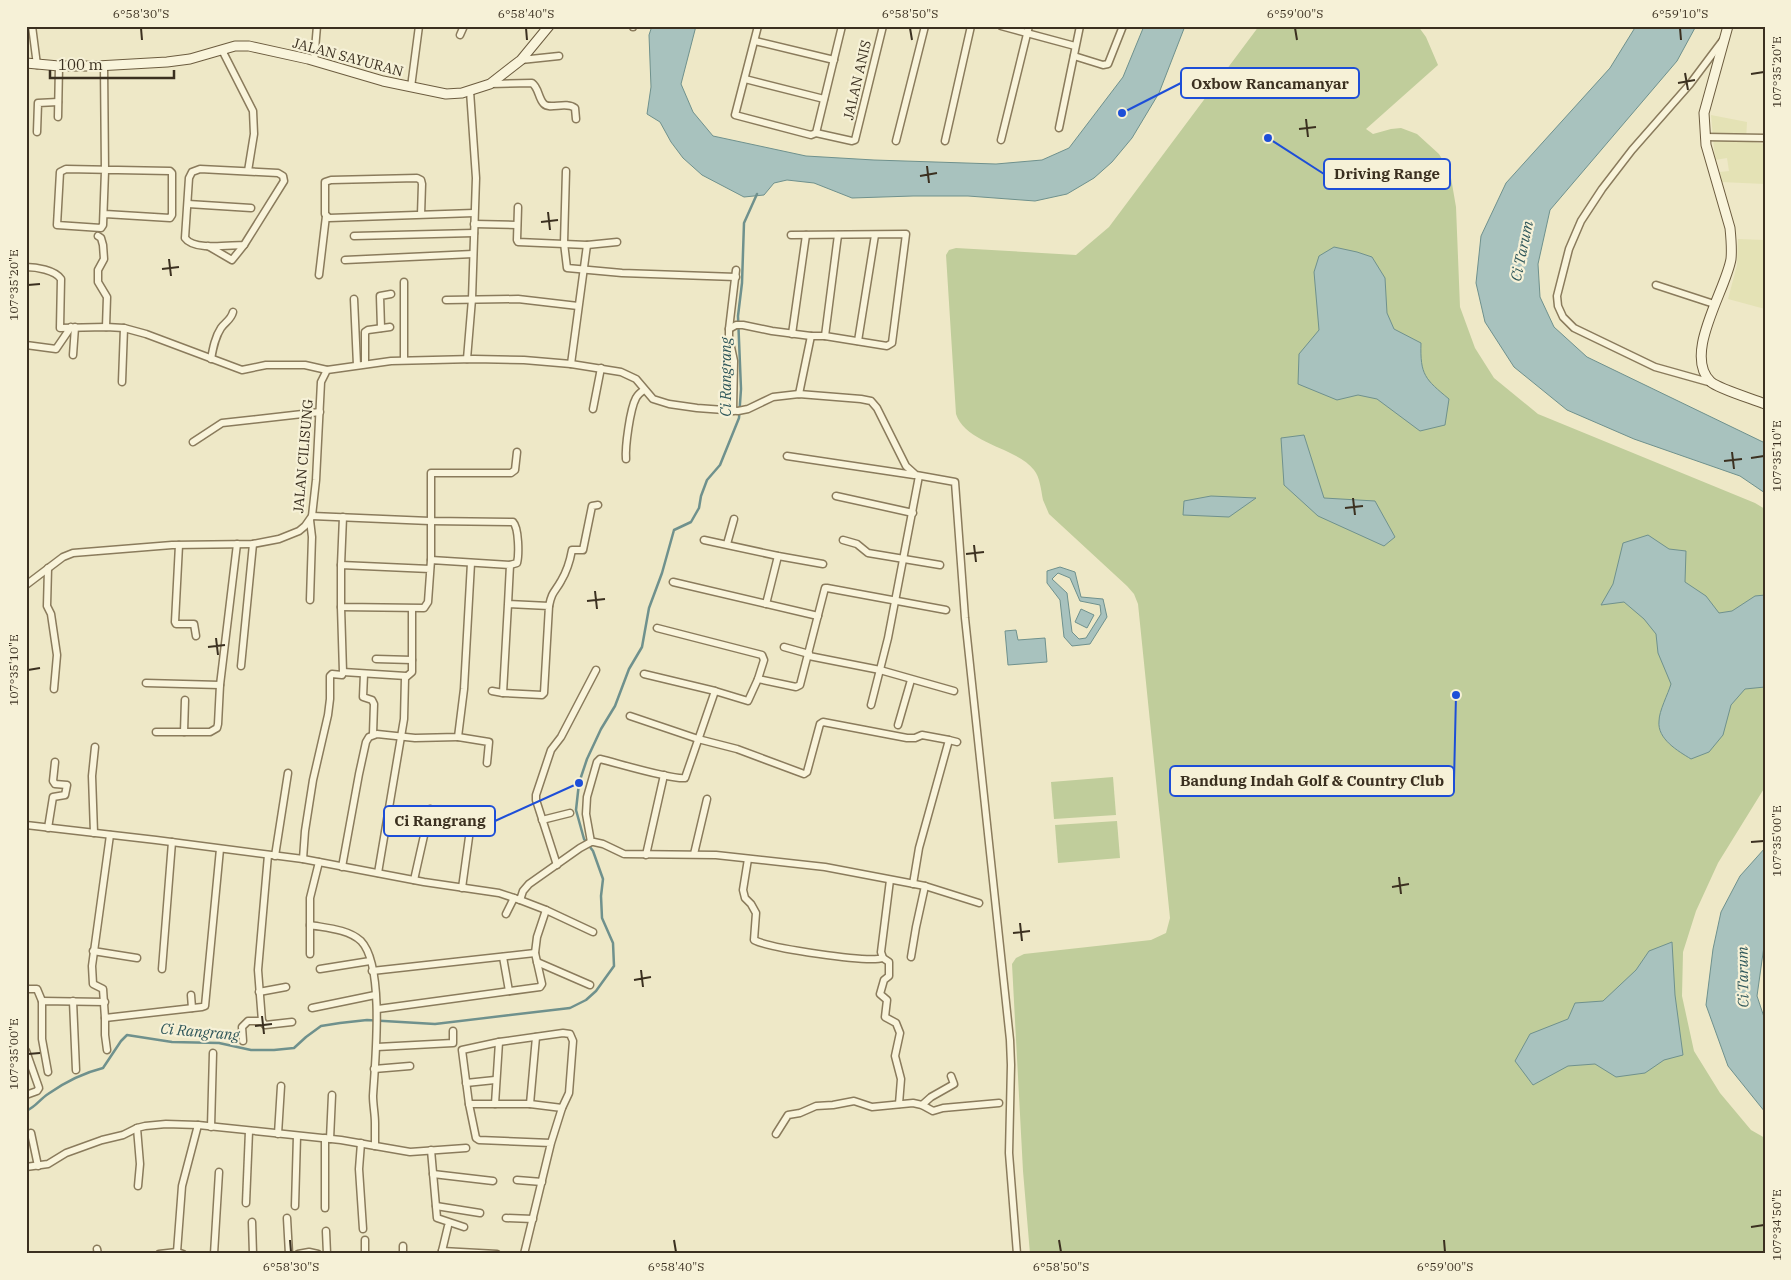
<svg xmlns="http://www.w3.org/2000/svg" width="1791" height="1280" viewBox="0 0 1791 1280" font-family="'IBM Plex Serif',serif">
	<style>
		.farmland { fill: #e4e2b5 }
		.green { fill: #c0cd9b }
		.water { fill: #a8c2be; stroke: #6f918d; fill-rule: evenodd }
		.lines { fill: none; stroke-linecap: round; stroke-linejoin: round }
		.stream { stroke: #6f918d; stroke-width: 2.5 }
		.street-casing { stroke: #8a7b5c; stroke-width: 9 }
		.secondary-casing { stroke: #6c5c3f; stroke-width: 11 }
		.street { stroke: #f9f4db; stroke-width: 6 }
		.secondary { stroke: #f9f4db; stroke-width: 9 }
		.ticks { fill: none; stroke: #3b3020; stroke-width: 2 }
		.labels { text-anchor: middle; stroke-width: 4.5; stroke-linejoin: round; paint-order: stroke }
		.street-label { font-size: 14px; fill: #3b3020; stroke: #f6f1d7 }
		.water-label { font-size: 15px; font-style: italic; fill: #2f575a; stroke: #f6f1d7 }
		.leader { fill: none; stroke: #1d4ed8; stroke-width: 2 }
		.callout-dot { fill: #1d4ed8; stroke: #f6f1d7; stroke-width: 2 }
		.callout { fill: #f6f1d7; stroke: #1d4ed8; stroke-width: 2 }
		.callout-label { font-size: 15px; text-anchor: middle; font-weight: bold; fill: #3b3020 }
		.neatline { fill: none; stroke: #3b3020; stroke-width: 2 }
		.ticks-label { font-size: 12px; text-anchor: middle; fill: #3b3020 }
	</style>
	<rect width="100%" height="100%" fill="#eee8c7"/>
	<g class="farmland">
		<polygon points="1711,115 1747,122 1746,141 1765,144 1765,184 1721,182 1720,172 1729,171 1727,158 1715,160"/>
		<polygon points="1738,239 1765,240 1765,309 1728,299 1737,265"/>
	</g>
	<g class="green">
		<path d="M 1259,26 L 1418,26 L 1426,37 L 1438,65 L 1366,129 L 1373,134 L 1391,129 L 1401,128 L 1417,134 L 1439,154 L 1450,172 L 1456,207 L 1460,307 L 1475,348 L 1494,378 L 1538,414 L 1755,503 L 1765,509 L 1765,787 L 1718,863 L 1696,911 L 1683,952 L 1682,996 L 1694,1051 L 1720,1093 L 1751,1130 L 1765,1138 L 1765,1254 L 1030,1254 L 1023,1171 L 1012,964 L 1016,958 L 1024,954 L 1151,940 L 1166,933 L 1170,918 L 1138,604 L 1134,594 L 1127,586 L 1049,514 C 1047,509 1045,505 1043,500 C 1041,490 1040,477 1034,470 C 1016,447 966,444 956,414 L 946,255 L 949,250 L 956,248 L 1076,255 L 1109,227 Z"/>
		<polygon points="1113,777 1116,815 1054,819 1051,782"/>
		<polygon points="1117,821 1120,858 1058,863 1055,825"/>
	</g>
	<g class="water">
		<polygon points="652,26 696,26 681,84 693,112 713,136 806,156 874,160 996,164 1042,160 1069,148 1123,77 1144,26 1185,26 1159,93 1132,138 1112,162 1094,178 1067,194 1035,201 968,196 913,196 852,198 814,183 787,180 774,183 764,195 744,197 702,175 683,158 671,142 660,122 647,114 651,87 649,35"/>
		<polygon points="1636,26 1696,26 1677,61 1550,210 1538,264 1540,297 1554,327 1587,357 1765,443 1765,493 1740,476 1634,439 1567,410 1514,367 1485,322 1476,283 1481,236 1506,183 1610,68"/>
		<path d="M 1334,247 L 1357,252 L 1372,257 L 1385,278 L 1387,313 L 1394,329 L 1421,343 C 1420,375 1425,379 1449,399 L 1445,425 L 1420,431 L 1377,399 L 1358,395 L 1337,400 L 1298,384 L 1299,354 L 1319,330 L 1314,272 L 1319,256 Z"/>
		<polygon points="1304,435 1324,498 1375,501 1395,537 1384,546 1318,516 1284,485 1281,438"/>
		<polygon points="1211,496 1256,498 1229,517 1183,515 1184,501"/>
		<path d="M 1648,535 L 1669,549 L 1686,551 L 1685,582 L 1706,596 L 1719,613 L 1732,611 L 1755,596 L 1765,595 L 1765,687 L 1745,689 L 1731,705 L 1723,735 L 1709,752 L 1691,759 C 1678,751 1657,739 1659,721 C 1659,711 1668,694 1671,684 L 1658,653 L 1656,634 L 1644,619 L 1624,602 L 1601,605 L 1613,584 L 1623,543 Z"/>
		<path d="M 1060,567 L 1075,572 L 1081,597 L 1103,599 L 1107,617 L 1090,644 L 1072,646 L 1064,637 L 1060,600 L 1047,583 L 1047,571 ZM 1058,573 L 1070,578 L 1080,601 L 1100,605 L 1101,614 L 1086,638 L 1079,639 L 1072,632 L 1067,593 L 1052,579 Z"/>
		<polygon points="1081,609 1094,615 1087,628 1075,622"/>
		<polygon points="1016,630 1018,640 1045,638 1047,662 1008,665 1005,631"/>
		<polygon points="1765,848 1765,939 1757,996 1765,1020 1765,1112 1728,1066 1706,1005 1713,949 1721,912 1740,876"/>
		<polygon points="1672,942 1675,995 1683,1055 1664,1060 1645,1073 1616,1077 1595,1064 1568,1066 1533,1085 1515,1061 1530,1034 1568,1019 1575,1003 1603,1001 1636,970 1649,951"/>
	</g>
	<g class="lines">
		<path class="stream" d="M 26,1111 C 36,1107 40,1099 48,1094 C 65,1082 83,1073 103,1068 L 121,1041 L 127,1035 L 172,1042 L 219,1043 L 251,1050 L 274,1050 L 294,1048 L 306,1037 L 321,1026 L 340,1023 L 367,1020 L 435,1024 L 570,1008 L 586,1000 L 596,991 L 614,966 L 613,943 L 602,918 L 601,896 L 603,879 L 593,851 L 584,839 L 576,810 L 579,783 L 587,759 L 601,729 L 615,706 L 629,669 L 642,647 L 649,608 L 662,573 L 674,530 L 691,522 L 699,508 L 701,496 L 707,480 L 720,465 L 739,418 L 741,389 L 738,316 L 742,283 L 744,223 L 757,194"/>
		<defs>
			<g id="street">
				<polyline points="32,26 37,65"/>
				<polyline points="758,26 735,115 811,135 816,133 842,26"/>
				<polyline points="1001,26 1075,46"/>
				<polyline points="633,27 633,26"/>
				<polyline points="460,35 464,26"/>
				<polyline points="755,41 834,60"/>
				<polyline points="222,50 253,111 254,134 248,171"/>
				<polyline points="1074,56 1103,65 1108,64 1123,26"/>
				<polyline points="521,60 559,56"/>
				<polyline points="314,61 317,26"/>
				<polyline points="104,66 105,171 103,225 101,228 57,225 60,172 66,169 170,171 172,173 172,215 170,218 105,214"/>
				<polyline points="745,79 824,99"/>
				<path d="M 490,84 L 532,83 C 539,88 538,98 544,104 C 550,110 566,101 575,108 L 576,119"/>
				<polyline points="411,87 419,26"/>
				<polyline points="58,117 59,66"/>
				<polyline points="1059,128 1080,26"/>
				<polyline points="37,132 38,103 58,102"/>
				<polyline points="816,133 852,141 855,140 883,26"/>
				<polyline points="1705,137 1765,138"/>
				<polyline points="1001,140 1029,26"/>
				<polyline points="896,141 925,26"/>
				<polyline points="945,141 971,26"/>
				<path d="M 200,169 L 278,173 L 283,176 L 284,181 L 244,245 C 229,245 194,251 185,238 L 189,178 L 192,172 Z"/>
				<polyline points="566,171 564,243 567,268 622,273 736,277"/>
				<polyline points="188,204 251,208"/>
				<polyline points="518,207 517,240 518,242 587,245 617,242"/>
				<polyline points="421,215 422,184 421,180 417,178 331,180 325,182 325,214 329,218 474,213"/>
				<polyline points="474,224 517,225"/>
				<polyline points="98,236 101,238 103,245 104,259 98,270 98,282 107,297 106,327"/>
				<polyline points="354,236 474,233"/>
				<polyline points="208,246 232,260 244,245"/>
				<polyline points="345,260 473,254"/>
				<path d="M 26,267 C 36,267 55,270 61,279 L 60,328 L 106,327 L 124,328 L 146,334 L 242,370 L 266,365 L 305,365 L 327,370"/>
				<polyline points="319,275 326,216"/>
				<polyline points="404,282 404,360"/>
				<polyline points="1656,285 1714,304"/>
				<polyline points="354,299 357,365"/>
				<polyline points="446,300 518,299 578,306"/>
				<polyline points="381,328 380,296 391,294"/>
				<polyline points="729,329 736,325 743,325 772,331 811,336 825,336 887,346 892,343 906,234 791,235"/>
				<polyline points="792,334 806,235"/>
				<polyline points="825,336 838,235"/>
				<polyline points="858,341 875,235"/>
				<polyline points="26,345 56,349 71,327"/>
				<polyline points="73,355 75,327"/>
				<path d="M 211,359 C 213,348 215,337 221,328 C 225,322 231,320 233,312"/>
				<polyline points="467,359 472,299 476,178 470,91"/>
				<polyline points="365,364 365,332 368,330 390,327"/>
				<polyline points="571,364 587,245"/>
				<polyline points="122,382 124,328"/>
				<polyline points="1712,383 1655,367 1574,328 1563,317 1558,306 1557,296 1569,249 1581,221 1602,189 1632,150 1690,84 1723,40"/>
				<polyline points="799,394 811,336"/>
				<polyline points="593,409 601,368"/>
				<polyline points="733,411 734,361 729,338 729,329 736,270"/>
				<polyline points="193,442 222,423 320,412"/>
				<polyline points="787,456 914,475"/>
				<path d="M 626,459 C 625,447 630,409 636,398 C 638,394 641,392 644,390"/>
				<polyline points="836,496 913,513"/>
				<path d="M 312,516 L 430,521 L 513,522 C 519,528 519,555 517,563 L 510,565"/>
				<polyline points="310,520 312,537 310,600"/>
				<polyline points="704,540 778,556 823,564"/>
				<polyline points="843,540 857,544 868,553 940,565"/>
				<polyline points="727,544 734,519"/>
				<polyline points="179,545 175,622 176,624 194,624 196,636"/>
				<polyline points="431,560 431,473 511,473 515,470 517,452"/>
				<polyline points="341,565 343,517"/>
				<polyline points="48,568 47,606 51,614 57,655 54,689"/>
				<polyline points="430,569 341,565 341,607 424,608 428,602 431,560 510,565 508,604 549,606 544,693 542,695 503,693 508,604"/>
				<polyline points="673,582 818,616"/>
				<polyline points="26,585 63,557 73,553 172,545 253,544 279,539 299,531 305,526 312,516 316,480 321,382 327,370 391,361 474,359 524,360 571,364 621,372 636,379 653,399 669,404 697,408 738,411 748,409 773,397 799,394 861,399 871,401 877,408 906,466 916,475 955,482 965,618 1010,1040 1011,1065 1009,1153 1017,1254"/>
				<polyline points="766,604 778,556"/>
				<path d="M 549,606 C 552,591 555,592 561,581 C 567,571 570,561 572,550 L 583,550 L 592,506 L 598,505"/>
				<polyline points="657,628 762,655 764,660 758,679"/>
				<polyline points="784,647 809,654"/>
				<polyline points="809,656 880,670 954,691"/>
				<polyline points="376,659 412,660"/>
				<polyline points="241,666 253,544"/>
				<polyline points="343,672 406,676"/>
				<polyline points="364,674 363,697 372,700 374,704 373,734"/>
				<polyline points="644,674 715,691 748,701 758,679 796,687 800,685 825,588 827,588 946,610"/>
				<polyline points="146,683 220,685"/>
				<polyline points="492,691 503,693"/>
				<polyline points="871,705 888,638 919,476"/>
				<polyline points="630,716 698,739 737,749 804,774 807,772 820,724 823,722 907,738 915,738 922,735 949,740"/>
				<polyline points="898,725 911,680"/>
				<polyline points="156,732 210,732 217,728 218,724 220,685 237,544"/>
				<polyline points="184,732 185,700"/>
				<polyline points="458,737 489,742 487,763"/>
				<polyline points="542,820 570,813"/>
				<polyline points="26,825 156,840 303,859 424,882 499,893 520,900 523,891 529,884 580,848 591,842 594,842 603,844 624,854 716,855 825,867 925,886 979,903"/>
				<polyline points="48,828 53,797 65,795 67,785 55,784 53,781 55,762"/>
				<polyline points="94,833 92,776 95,747"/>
				<polyline points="110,835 92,966 93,984 103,989 105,1018 202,1007 205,1006 220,849"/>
				<path d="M 591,842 L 586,814 L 587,797 L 597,762 L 600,759 C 617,763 672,780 685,778 L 715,691"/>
				<polyline points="694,854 707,799"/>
				<polyline points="646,855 664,775"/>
				<polyline points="275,856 288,773"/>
				<polyline points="303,859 305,831 313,780 328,715 330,699 330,676 332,674 342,675 343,672 341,607"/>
				<path d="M 748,859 L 743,890 L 745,898 L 751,904 L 756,913 L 754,940 C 769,948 867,963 883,958"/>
				<path d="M 319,862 L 310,898 L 310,925 C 326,928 348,929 361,941 C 385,966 375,1062 373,1096 C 373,1105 375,1114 375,1123 C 375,1130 375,1138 375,1146"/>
				<polyline points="557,865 536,800 536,795 551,750 561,737 596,670"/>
				<polyline points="342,867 359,774 366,742 369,737 377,734 415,738 458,737 464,689 471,563"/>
				<polyline points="378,873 404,719 405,678 412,672 412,609"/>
				<polyline points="414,880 430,809"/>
				<polyline points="890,880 881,952 883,958 889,962 889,976 884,980 880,994 887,1000 885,1017 896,1023 900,1033 895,1056 901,1079 899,1104"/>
				<polyline points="913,884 919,848 949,740 957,742"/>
				<polyline points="462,888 469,837"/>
				<polyline points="520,900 546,910 593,932"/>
				<polyline points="506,914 514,898"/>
				<polyline points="93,951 137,958"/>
				<polyline points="310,954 310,925"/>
				<polyline points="503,957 509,991"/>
				<polyline points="911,957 916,927 925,886"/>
				<polyline points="537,962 590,985"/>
				<polyline points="162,969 172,842"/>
				<polyline points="320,969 370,961"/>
				<polyline points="372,971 535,953"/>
				<polyline points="26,989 37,989 42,1001"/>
				<polyline points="259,992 286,987"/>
				<polyline points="191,995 192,1008"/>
				<polyline points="73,1001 76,1070"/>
				<polyline points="312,1008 375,995"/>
				<polyline points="378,1009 540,987 542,984 535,953 537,937 546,910"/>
				<polyline points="105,1018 105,1035 107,1050"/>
				<polyline points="262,1021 258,970 268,855"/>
				<polyline points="243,1041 242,1027 248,1021 262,1021 265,1025 292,1022"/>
				<polyline points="377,1047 453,1043 453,1031"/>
				<polyline points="26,1051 39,1088 37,1091 26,1095"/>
				<polyline points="374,1069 410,1066"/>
				<polyline points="48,1072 42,1039 42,1001 105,1002"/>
				<polyline points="466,1083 495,1080"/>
				<polyline points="469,1104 530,1104 562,1108"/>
				<polyline points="495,1104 499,1042"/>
				<polyline points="530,1104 536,1037"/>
				<polyline points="922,1105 931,1097 954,1084 951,1076"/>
				<polyline points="211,1127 213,1053"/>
				<polyline points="31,1133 38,1166"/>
				<polyline points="278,1134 281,1086"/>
				<polyline points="776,1134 788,1115 800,1113 816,1106 833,1105 854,1101 872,1107 913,1103 922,1105 933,1111 943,1108 999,1103"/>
				<polyline points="325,1138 325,1208"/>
				<polyline points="330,1139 332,1095"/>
				<polyline points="361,1143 359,1169 363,1229"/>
				<polyline points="431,1150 437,1218 464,1227"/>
				<polyline points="26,1167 48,1164 66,1153 102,1140 123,1135 137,1128"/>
				<polyline points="433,1174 493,1181"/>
				<polyline points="517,1180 542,1182"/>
				<polyline points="138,1186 140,1164 137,1128 145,1126 166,1124 198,1125 341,1140 410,1152 466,1148"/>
				<polyline points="246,1203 249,1131"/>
				<polyline points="295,1206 297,1136"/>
				<polyline points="436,1206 480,1213"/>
				<polyline points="287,1218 289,1254"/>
				<polyline points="506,1218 533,1219"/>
				<polyline points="252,1222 253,1254"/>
				<polyline points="326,1231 327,1254"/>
				<polyline points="365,1240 365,1254"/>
				<polyline points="403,1246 403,1254"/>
				<polyline points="97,1249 98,1254"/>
				<polyline points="442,1251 448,1226"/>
				<polyline points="177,1252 182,1186 198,1125"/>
				<polyline points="159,1254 177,1252 183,1254"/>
				<polyline points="214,1254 219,1172"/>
				<polyline points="298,1254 309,1252 318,1254"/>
				<polyline points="442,1254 442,1251 497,1254"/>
				<polyline points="524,1254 551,1143 562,1108 569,1093 573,1041 570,1034 563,1033 499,1042 462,1050 469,1104 476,1138 479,1140 551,1143"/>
			</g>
			<g id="secondary">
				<path d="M 1728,26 L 1704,113 L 1706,145 L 1730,228 C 1731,238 1732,249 1731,259 C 1726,290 1682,355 1711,382 C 1719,389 1753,399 1765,404"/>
				<polyline points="26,63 59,66 97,66 167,62 190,59 235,46 249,46 308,59 383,81 446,94 462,93 490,84 521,60 549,26"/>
			</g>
		</defs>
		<use href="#street" class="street-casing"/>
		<use href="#secondary" class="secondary-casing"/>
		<use href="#street" class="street"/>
		<use href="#secondary" class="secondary"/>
	</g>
	<path class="ticks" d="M 141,28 L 142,40M 526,28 L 527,40M 910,28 L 912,40M 1295,28 L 1297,40M 1680,28 L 1681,40M 1685,73 L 1688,90M 1751,74 L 1764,72M 1678,83 L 1695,80M 1306,119 L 1308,137M 1299,129 L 1316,127M 927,166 L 929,183M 920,176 L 937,173M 548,212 L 550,230M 541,222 L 558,220M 169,259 L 171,276M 162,269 L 179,267M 28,285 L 40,284M 1732,452 L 1734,469M 1751,458 L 1764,456M 1724,461 L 1742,459M 1353,498 L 1355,515M 1345,508 L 1363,506M 974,545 L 976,562M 966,554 L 984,552M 595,591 L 597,609M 587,601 L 605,599M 216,638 L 218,655M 208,647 L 225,645M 28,670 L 40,668M 1751,842 L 1764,841M 1399,877 L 1401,894M 1392,887 L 1409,884M 1020,923 L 1022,941M 1013,933 L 1030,931M 641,970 L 643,987M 634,980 L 651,977M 262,1016 L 264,1034M 255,1026 L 272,1024M 28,1054 L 40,1053M 1751,1227 L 1764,1225M 290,1240 L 291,1252M 674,1240 L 676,1252M 1059,1240 L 1061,1252M 1444,1240 L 1445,1252"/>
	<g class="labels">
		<g class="street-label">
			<text transform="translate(348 57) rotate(15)" y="5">JALAN SAYURAN</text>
			<text transform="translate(857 80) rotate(-77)" y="5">JALAN ANIS</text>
			<text transform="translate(303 456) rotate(-85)" y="5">JALAN CILISUNG</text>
		</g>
		<g class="water-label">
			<text transform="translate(1522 251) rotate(-78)" y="5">Ci Tarum</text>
			<text transform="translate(726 377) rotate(-90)" y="5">Ci Rangrang</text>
			<text transform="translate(1743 977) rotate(-91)" y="5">Ci Tarum</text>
			<text transform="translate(200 1032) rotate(5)" y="5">Ci Rangrang</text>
		</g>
	</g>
	<path class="leader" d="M1122 113L1181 83M1268 138L1324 174M1456 695L1454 781M579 783L495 821"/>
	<g class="callout-dot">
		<circle cx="1122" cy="113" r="5"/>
		<circle cx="1268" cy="138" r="5"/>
		<circle cx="1456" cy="695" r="5"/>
		<circle cx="579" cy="783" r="5"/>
	</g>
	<g class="callout">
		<rect x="1181" y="68" width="178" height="30" rx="5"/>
		<rect x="1324" y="159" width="126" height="30" rx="5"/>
		<rect x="1170" y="766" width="284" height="30" rx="5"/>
		<rect x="384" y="806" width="111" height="30" rx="5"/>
	</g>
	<g class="callout-label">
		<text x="1270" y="89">Oxbow Rancamanyar</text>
		<text x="1387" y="179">Driving Range</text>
		<text x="1312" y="786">Bandung Indah Golf &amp; Country Club</text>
		<text x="440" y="826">Ci Rangrang</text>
	</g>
	<rect width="1791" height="1280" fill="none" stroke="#f6f1d7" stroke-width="55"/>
	<path d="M50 70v8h124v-8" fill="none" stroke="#3b3020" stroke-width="2.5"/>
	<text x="58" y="70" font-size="15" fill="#3b3020" stroke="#f6f1d7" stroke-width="4" paint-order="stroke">100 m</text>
	<rect x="28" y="28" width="1736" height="1224" class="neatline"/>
	<g class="ticks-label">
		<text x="141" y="18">6°58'30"S</text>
		<text x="526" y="18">6°58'40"S</text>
		<text x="910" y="18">6°58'50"S</text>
		<text x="1295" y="18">6°59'00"S</text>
		<text x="1680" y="18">6°59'10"S</text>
		<text transform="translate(1777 72) rotate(-90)" y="4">107°35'20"E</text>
		<text transform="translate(14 285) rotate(-90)" y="4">107°35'20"E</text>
		<text transform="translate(1777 456) rotate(-90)" y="4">107°35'10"E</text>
		<text transform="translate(14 670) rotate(-90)" y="4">107°35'10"E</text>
		<text transform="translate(1777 841) rotate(-90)" y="4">107°35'00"E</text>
		<text transform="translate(14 1054) rotate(-90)" y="4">107°35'00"E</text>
		<text transform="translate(1777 1225) rotate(-90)" y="4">107°34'50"E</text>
		<text x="291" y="1271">6°58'30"S</text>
		<text x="676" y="1271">6°58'40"S</text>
		<text x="1061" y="1271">6°58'50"S</text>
		<text x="1445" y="1271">6°59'00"S</text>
	</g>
</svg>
